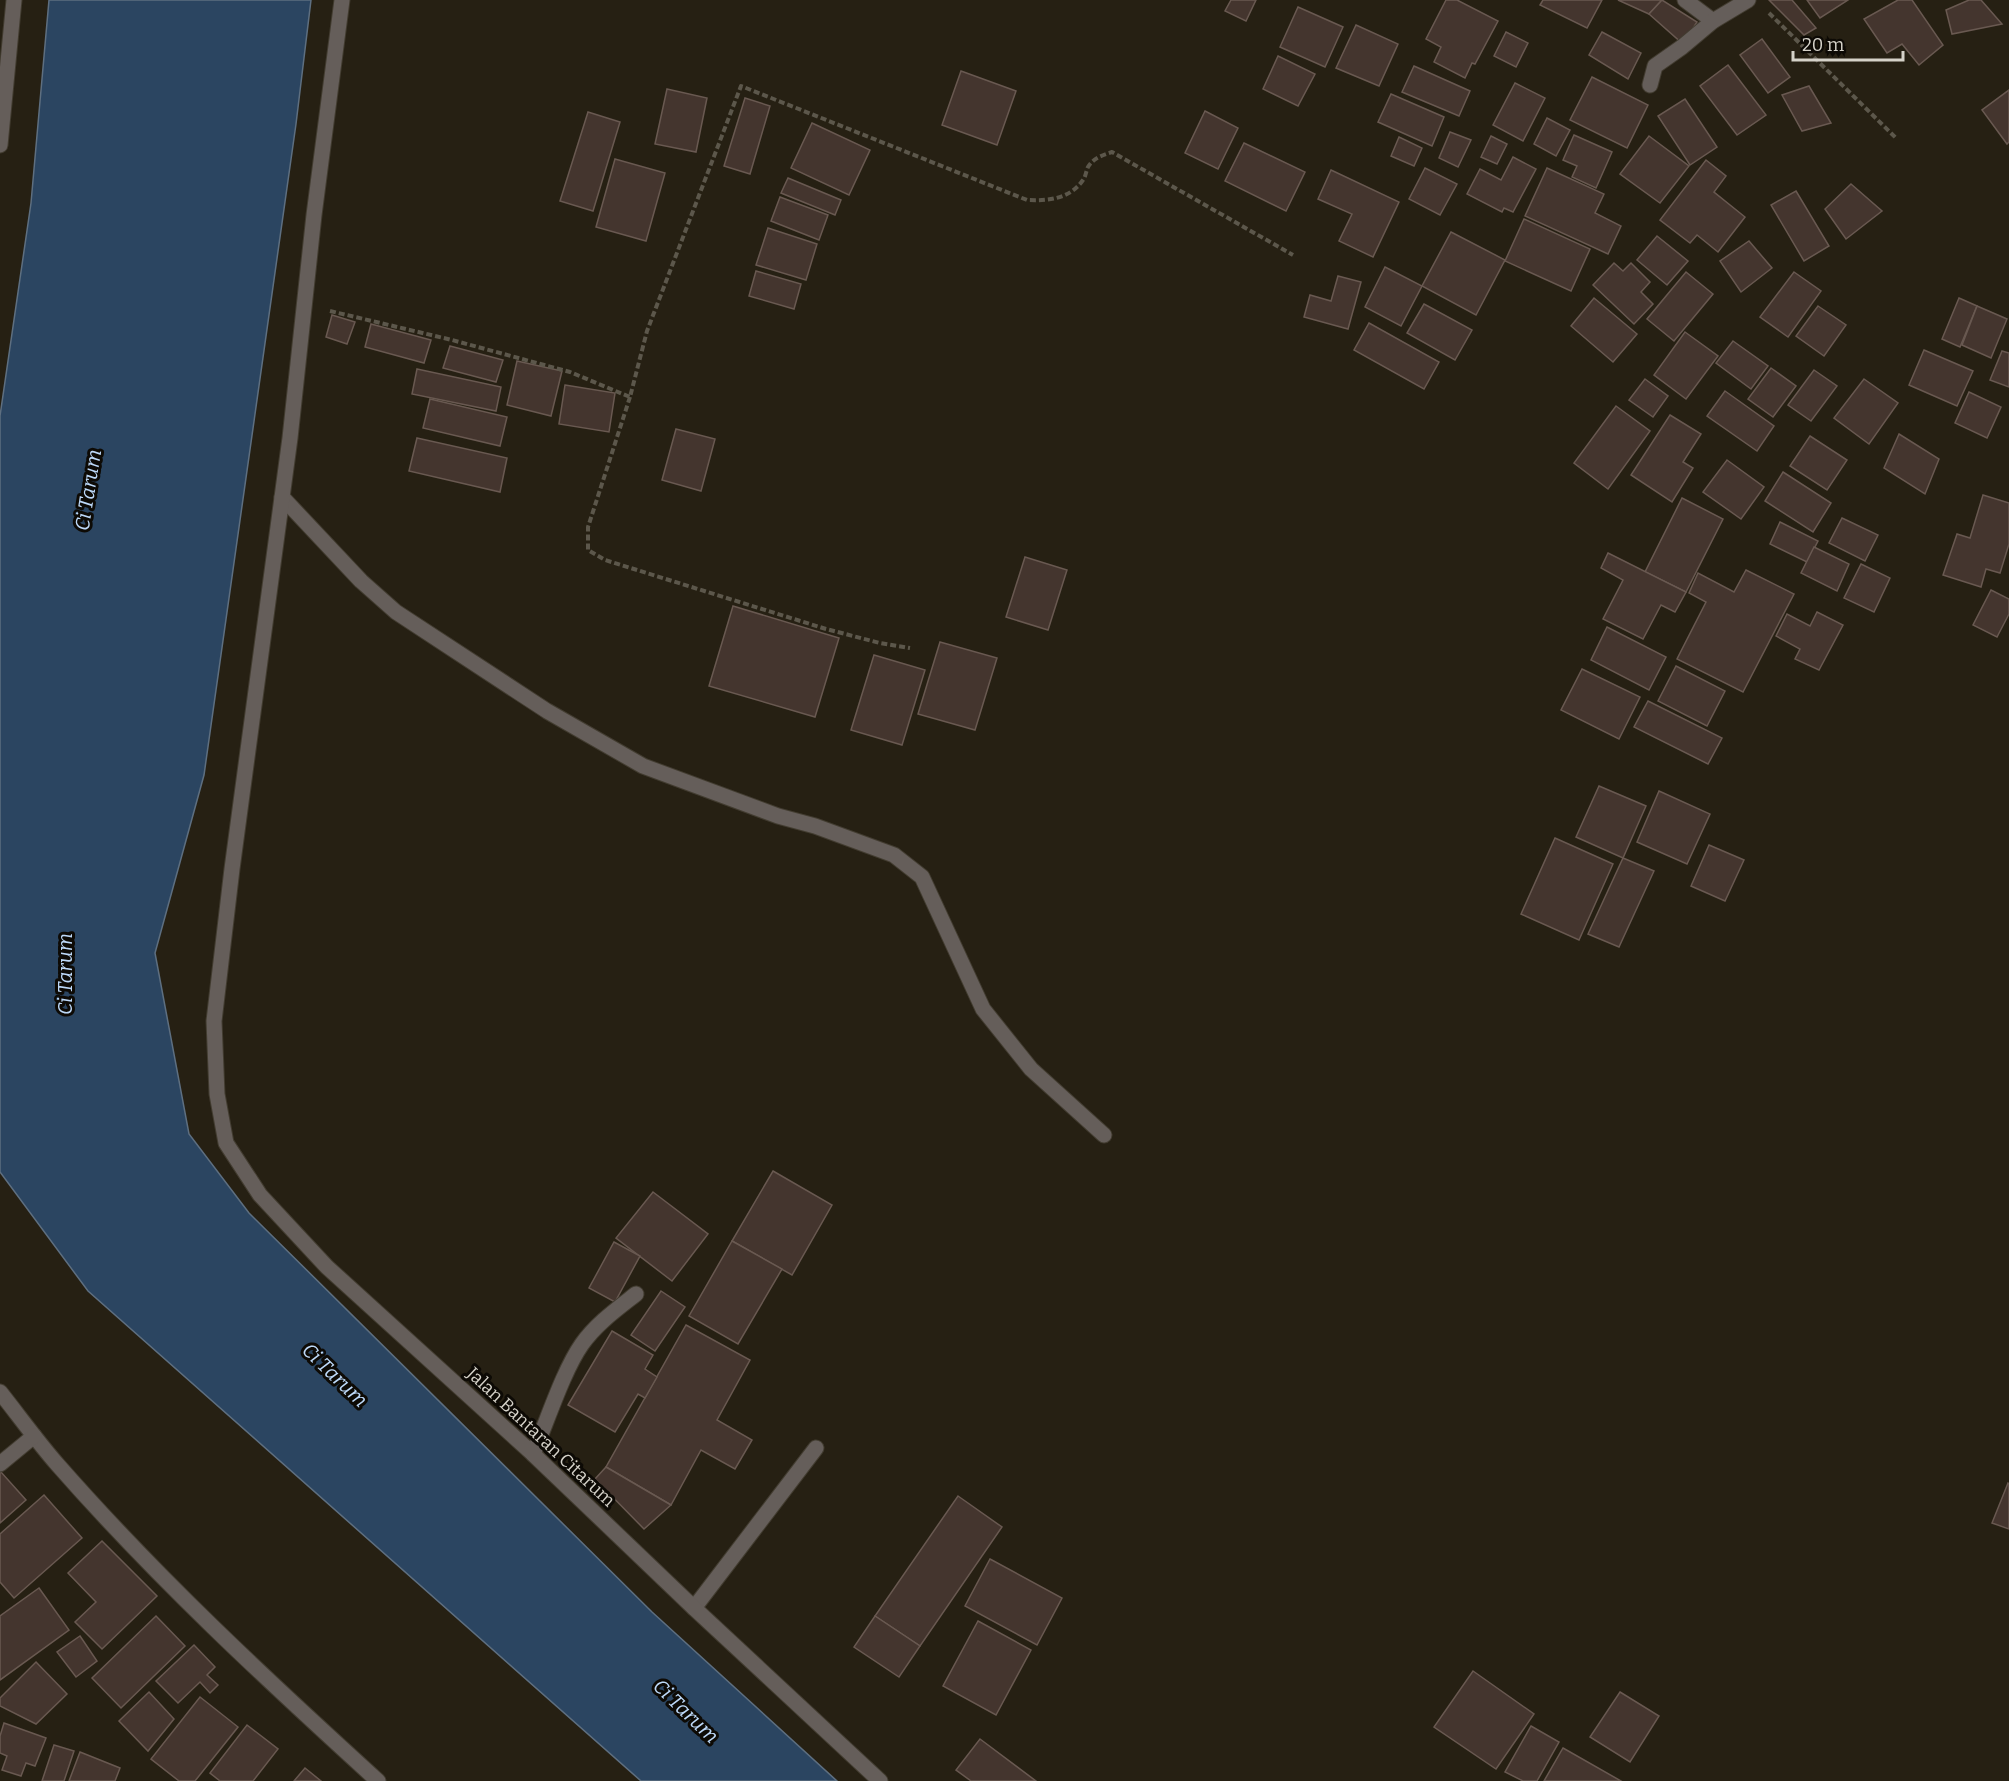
<svg xmlns="http://www.w3.org/2000/svg" width="2009" height="1781" viewBox="0 0 2009 1781" font-family="Bitter,serif">
	<style>
		.water { fill: #2b4561; stroke: #5e6f80; stroke-width: 1.5 }
		.building { fill: #44352e; stroke: #695951; stroke-width: 1.5 }
		.lines { fill: none; stroke-linecap: round; stroke-linejoin: round }
		.lane-casing { stroke: #423c30; stroke-width: 17 }
		.street-casing { stroke: #423c30; stroke-width: 17 }
		.path { stroke: #5c574b; stroke-width: 4; stroke-dasharray: 6 3; stroke-linecap: butt }
		.lane { stroke: #655e5a; stroke-width: 15 }
		.street { stroke: #655e5a; stroke-width: 15 }
		.labels { text-anchor: middle; stroke-width: 6; stroke-linejoin: round; paint-order: stroke }
		.street-label { font-size: 18px; fill: #d5d2c9; stroke: #0d0a05 }
		.water-label { font-size: 20px; font-style: italic; fill: #bdd9f9; stroke: #0d0a05 }
	</style>
	<rect width="100%" height="100%" fill="#262013"/>
	<polygon class="water" points="49,0 311,0 296,124 204,775 155,953 189,1134 249,1213 652,1612 837,1781 641,1781 88,1291 0,1172 0,416 31,203"/>
	<g class="building">
		<polygon points="1231,0 1256,0 1246,21 1225,11"/>
		<polygon points="1446,0 1457,0 1498,21 1475,64 1472,63 1465,78 1434,62 1441,47 1426,39"/>
		<polygon points="1543,0 1602,0 1587,28 1540,5"/>
		<polygon points="1618,0 1662,0 1649,14"/>
		<polygon points="1662,0 1697,22 1683,44 1649,14"/>
		<polygon points="1769,0 1792,0 1816,28 1804,35"/>
		<polygon points="1807,0 1848,0 1820,18"/>
		<polygon points="1898,0 1912,0 1943,45 1919,65 1902,44 1887,53 1864,19"/>
		<polygon points="1969,0 1981,0 2002,24 1952,34 1946,10"/>
		<polygon points="1298,7 1343,27 1325,67 1280,47"/>
		<polygon points="1356,25 1398,44 1379,86 1336,68"/>
		<polygon points="1506,32 1528,43 1516,67 1494,56"/>
		<polygon points="1602,32 1641,53 1628,79 1589,55"/>
		<polygon points="1762,39 1790,77 1768,93 1740,55"/>
		<polygon points="1278,56 1315,74 1298,106 1263,89"/>
		<polygon points="1728,65 1766,115 1737,135 1700,86"/>
		<polygon points="1414,66 1470,91 1459,116 1402,92"/>
		<polygon points="961,71 1016,91 997,145 942,125"/>
		<polygon points="1592,77 1648,105 1627,148 1570,120"/>
		<polygon points="1515,83 1545,98 1523,141 1493,125"/>
		<polygon points="1809,86 1831,123 1802,131 1782,95"/>
		<polygon points="667,89 707,98 696,152 655,144"/>
		<polygon points="2009,90 2009,142 2007,144 1982,110"/>
		<polygon points="1391,94 1444,117 1432,146 1378,122"/>
		<polygon points="745,98 770,106 750,174 724,166"/>
		<polygon points="1685,99 1717,147 1690,165 1658,116"/>
		<polygon points="1205,111 1238,128 1218,169 1185,153"/>
		<polygon points="588,112 620,122 593,211 560,201"/>
		<polygon points="1547,118 1570,130 1556,156 1534,144"/>
		<polygon points="812,123 870,150 849,195 791,168"/>
		<polygon points="1450,132 1471,140 1458,167 1439,158"/>
		<polygon points="1574,135 1612,152 1596,188 1572,177 1577,166 1563,160"/>
		<polygon points="1491,136 1507,144 1497,164 1481,157"/>
		<polygon points="1649,136 1689,166 1660,203 1620,174"/>
		<polygon points="1399,137 1422,148 1414,166 1391,156"/>
		<polygon points="1244,143 1305,172 1286,211 1225,181"/>
		<polygon points="1513,157 1536,169 1513,212 1504,208 1502,212 1467,194 1480,169 1501,180"/>
		<polygon points="615,159 665,173 646,241 596,227"/>
		<polygon points="1706,160 1726,176 1714,192 1745,217 1718,252 1697,235 1690,243 1660,220"/>
		<polygon points="1425,168 1457,184 1440,215 1409,199"/>
		<polygon points="1547,168 1604,194 1595,213 1621,226 1608,254 1525,216"/>
		<polygon points="1331,170 1399,202 1373,257 1339,241 1352,214 1318,199"/>
		<polygon points="788,178 841,200 835,215 781,193"/>
		<polygon points="1851,184 1882,211 1846,239 1825,209"/>
		<polygon points="1796,191 1829,246 1804,261 1771,205"/>
		<polygon points="780,197 828,215 819,240 771,221"/>
		<polygon points="1524,219 1590,249 1571,291 1505,261"/>
		<polygon points="768,228 817,244 806,280 756,265"/>
		<polygon points="1451,232 1505,260 1476,315 1422,286"/>
		<polygon points="1657,236 1688,261 1667,285 1637,260"/>
		<polygon points="1749,241 1772,268 1741,292 1720,261"/>
		<polygon points="1614,263 1623,271 1631,263 1650,282 1641,292 1653,304 1634,324 1593,285"/>
		<polygon points="1385,267 1422,286 1401,326 1365,307"/>
		<polygon points="756,271 801,284 794,309 749,296"/>
		<polygon points="1686,272 1713,294 1674,341 1647,319"/>
		<polygon points="1794,272 1821,291 1788,337 1760,317"/>
		<polygon points="1338,276 1361,282 1348,329 1304,317 1310,295 1331,301"/>
		<polygon points="1594,298 1637,334 1613,362 1571,326"/>
		<polygon points="1959,298 1977,306 1960,347 1942,339"/>
		<polygon points="1424,304 1472,330 1455,360 1407,333"/>
		<polygon points="1818,306 1846,325 1824,356 1796,336"/>
		<polygon points="1977,306 2007,319 1991,358 1962,345"/>
		<polygon points="332,315 355,322 347,344 326,337"/>
		<polygon points="1369,323 1439,362 1424,389 1354,350"/>
		<polygon points="371,324 431,340 424,363 365,347"/>
		<polygon points="1685,332 1718,356 1686,399 1654,375"/>
		<polygon points="1733,341 1768,366 1751,389 1716,363"/>
		<polygon points="450,346 503,360 496,382 443,368"/>
		<polygon points="1924,350 1973,371 1957,406 1909,385"/>
		<polygon points="2002,351 2009,353 2009,387 1990,380"/>
		<polygon points="517,361 562,371 551,416 507,405"/>
		<polygon points="1771,368 1796,386 1773,417 1748,399"/>
		<polygon points="417,369 501,387 496,411 412,394"/>
		<polygon points="1814,370 1837,386 1811,421 1788,405"/>
		<polygon points="1645,379 1668,396 1653,417 1629,400"/>
		<polygon points="1864,379 1898,403 1869,444 1834,418"/>
		<polygon points="565,385 615,393 609,432 559,424"/>
		<polygon points="1725,391 1774,426 1757,451 1707,416"/>
		<polygon points="1969,392 2001,407 1987,438 1955,423"/>
		<polygon points="430,399 507,417 500,446 423,428"/>
		<polygon points="1616,406 1650,431 1608,489 1574,463"/>
		<polygon points="1670,415 1701,434 1683,462 1693,468 1672,502 1631,475"/>
		<polygon points="676,429 715,439 701,491 662,480"/>
		<polygon points="1899,434 1939,459 1925,494 1884,468"/>
		<polygon points="1810,436 1847,460 1827,490 1790,466"/>
		<polygon points="417,438 507,458 500,492 409,471"/>
		<polygon points="1727,460 1764,487 1741,519 1703,492"/>
		<polygon points="1783,472 1831,503 1813,532 1765,501"/>
		<polygon points="1983,495 2009,503 2009,544 2000,573 1986,569 1981,587 1943,575 1957,534 1970,538"/>
		<polygon points="1682,498 1723,519 1686,592 1645,572"/>
		<polygon points="1842,518 1878,535 1865,561 1829,543"/>
		<polygon points="1780,522 1818,541 1807,562 1770,544"/>
		<polygon points="1814,547 1849,564 1837,591 1801,573"/>
		<polygon points="1608,553 1686,592 1675,612 1661,605 1643,639 1603,619 1623,580 1601,568"/>
		<polygon points="1025,557 1067,570 1048,630 1006,617"/>
		<polygon points="1861,564 1890,578 1874,612 1844,598"/>
		<polygon points="1746,570 1794,594 1743,692 1677,659 1706,602 1689,593 1698,573 1734,592"/>
		<polygon points="1991,590 2009,599 2009,614 1997,637 1973,625"/>
		<polygon points="733,606 839,638 815,717 709,686"/>
		<polygon points="1817,612 1843,625 1819,670 1795,659 1800,649 1776,636 1787,614 1810,626"/>
		<polygon points="1607,627 1666,657 1649,690 1591,660"/>
		<polygon points="940,642 997,658 975,730 918,714"/>
		<polygon points="874,655 925,670 902,745 851,730"/>
		<polygon points="1676,666 1725,691 1707,726 1658,701"/>
		<polygon points="1582,669 1640,697 1619,739 1561,710"/>
		<polygon points="1648,701 1722,738 1708,764 1634,727"/>
		<polygon points="1599,786 1646,806 1623,858 1576,837"/>
		<polygon points="1659,791 1710,814 1687,864 1637,842"/>
		<polygon points="1555,838 1613,864 1579,940 1521,914"/>
		<polygon points="1709,845 1744,860 1725,901 1691,886"/>
		<polygon points="1623,858 1654,871 1619,947 1588,934"/>
		<polygon points="773,1171 832,1205 792,1275 732,1241"/>
		<polygon points="653,1192 708,1234 672,1281 616,1238"/>
		<polygon points="732,1241 782,1269 738,1344 689,1316"/>
		<polygon points="614,1242 640,1256 615,1302 589,1288"/>
		<polygon points="661,1291 685,1307 655,1351 631,1335"/>
		<polygon points="686,1325 750,1360 717,1420 752,1440 735,1469 701,1450 671,1505 606,1467"/>
		<polygon points="612,1331 653,1355 645,1369 657,1377 645,1398 638,1394 615,1432 568,1405"/>
		<polygon points="606,1467 671,1505 644,1529 595,1479"/>
		<polygon points="0,1471 26,1500 0,1523"/>
		<polygon points="2008,1483 2009,1484 2009,1529 1992,1523"/>
		<polygon points="44,1495 82,1538 14,1598 0,1582 0,1534"/>
		<polygon points="958,1496 1002,1527 920,1646 875,1616"/>
		<polygon points="102,1541 157,1596 102,1649 75,1622 96,1602 68,1573"/>
		<polygon points="990,1559 1062,1598 1037,1645 965,1606"/>
		<polygon points="39,1588 69,1630 0,1680 0,1616"/>
		<polygon points="156,1616 185,1646 121,1708 92,1678"/>
		<polygon points="875,1616 920,1646 899,1677 854,1647"/>
		<polygon points="978,1621 1031,1650 996,1715 943,1686"/>
		<polygon points="80,1636 97,1661 76,1677 57,1652"/>
		<polygon points="194,1645 215,1667 207,1675 218,1685 210,1693 200,1682 178,1703 156,1681"/>
		<polygon points="36,1662 67,1694 36,1724 0,1706 0,1698"/>
		<polygon points="1473,1671 1534,1714 1496,1769 1434,1727"/>
		<polygon points="149,1692 174,1719 148,1751 119,1721"/>
		<polygon points="1620,1692 1659,1716 1630,1762 1590,1737"/>
		<polygon points="200,1697 238,1727 195,1781 179,1781 151,1759"/>
		<polygon points="4,1723 46,1738 35,1766 26,1763 21,1776 2,1770 7,1756 0,1753 0,1736"/>
		<polygon points="247,1725 278,1749 253,1781 220,1781 210,1773"/>
		<polygon points="1531,1726 1559,1742 1537,1781 1523,1781 1505,1772"/>
		<polygon points="980,1739 1036,1781 971,1781 956,1770"/>
		<polygon points="54,1745 74,1751 64,1781 42,1781"/>
		<polygon points="1563,1748 1621,1781 1544,1781"/>
		<polygon points="80,1752 120,1768 115,1781 69,1781"/>
		<polygon points="305,1768 321,1781 294,1781"/>
	</g>
	<g class="lines">
		<defs>
			<g id="lane">
				<polyline points="282,497 361,581 396,612 547,711 643,766 778,816 815,826 894,855 922,877 983,1009 1031,1069 1104,1135"/>
				<path d="M 533,1454 C 547,1422 563,1371 582,1344 C 596,1324 617,1309 636,1294"/>
				<polyline points="694,1608 816,1448"/>
			</g>
			<g id="street">
				<polyline points="342,0 314,215 290,438 232,869 214,1021 217,1094 226,1143 260,1195 327,1267 533,1454 694,1608 880,1781"/>
				<polyline points="1685,0 1713,21"/>
				<polyline points="1650,85 1655,66 1682,47 1713,21 1748,0"/>
				<polyline points="0,145 14,0"/>
				<path d="M 0,1392 C 19,1416 37,1441 57,1464 C 156,1577 267,1680 378,1781"/>
				<polyline points="0,1464 34,1436"/>
			</g>
		</defs>
		<use href="#lane" class="lane-casing"/>
		<use href="#street" class="street-casing"/>
		<g class="path">
			<polyline points="1769,13 1897,139"/>
			<path d="M 330,311 L 452,340 L 570,372 L 630,397 L 647,331 L 741,86 L 1027,200 C 1048,201 1070,199 1083,180 C 1086,176 1086,171 1088,167 C 1093,158 1103,155 1112,152 L 1293,255"/>
			<polyline points="630,397 588,527 588,550 605,560 826,629 880,643 910,648"/>
		</g>
		<use href="#lane" class="lane"/>
		<use href="#street" class="street"/>
	</g>
	<g class="labels">
		<g class="street-label">
			<text transform="translate(541 1437) rotate(43)" y="6">Jalan Bantaran Citarum</text>
		</g>
		<g class="water-label">
			<text transform="translate(88 490) rotate(-81)" y="7">Ci Tarum</text>
			<text transform="translate(65 974) rotate(-90)" y="7">Ci Tarum</text>
			<text transform="translate(335 1375) rotate(44)" y="7">Ci Tarum</text>
			<text transform="translate(686 1711) rotate(44)" y="7">Ci Tarum</text>
		</g>
	</g>
	<path d="M1793 51v9h110v-9" fill="none" stroke="#d5d2c9" stroke-width="3"/>
	<text x="1802" y="51" font-size="18" fill="#d5d2c9" stroke="#0d0a05" stroke-width="4.5" paint-order="stroke">20 m</text>
</svg>
